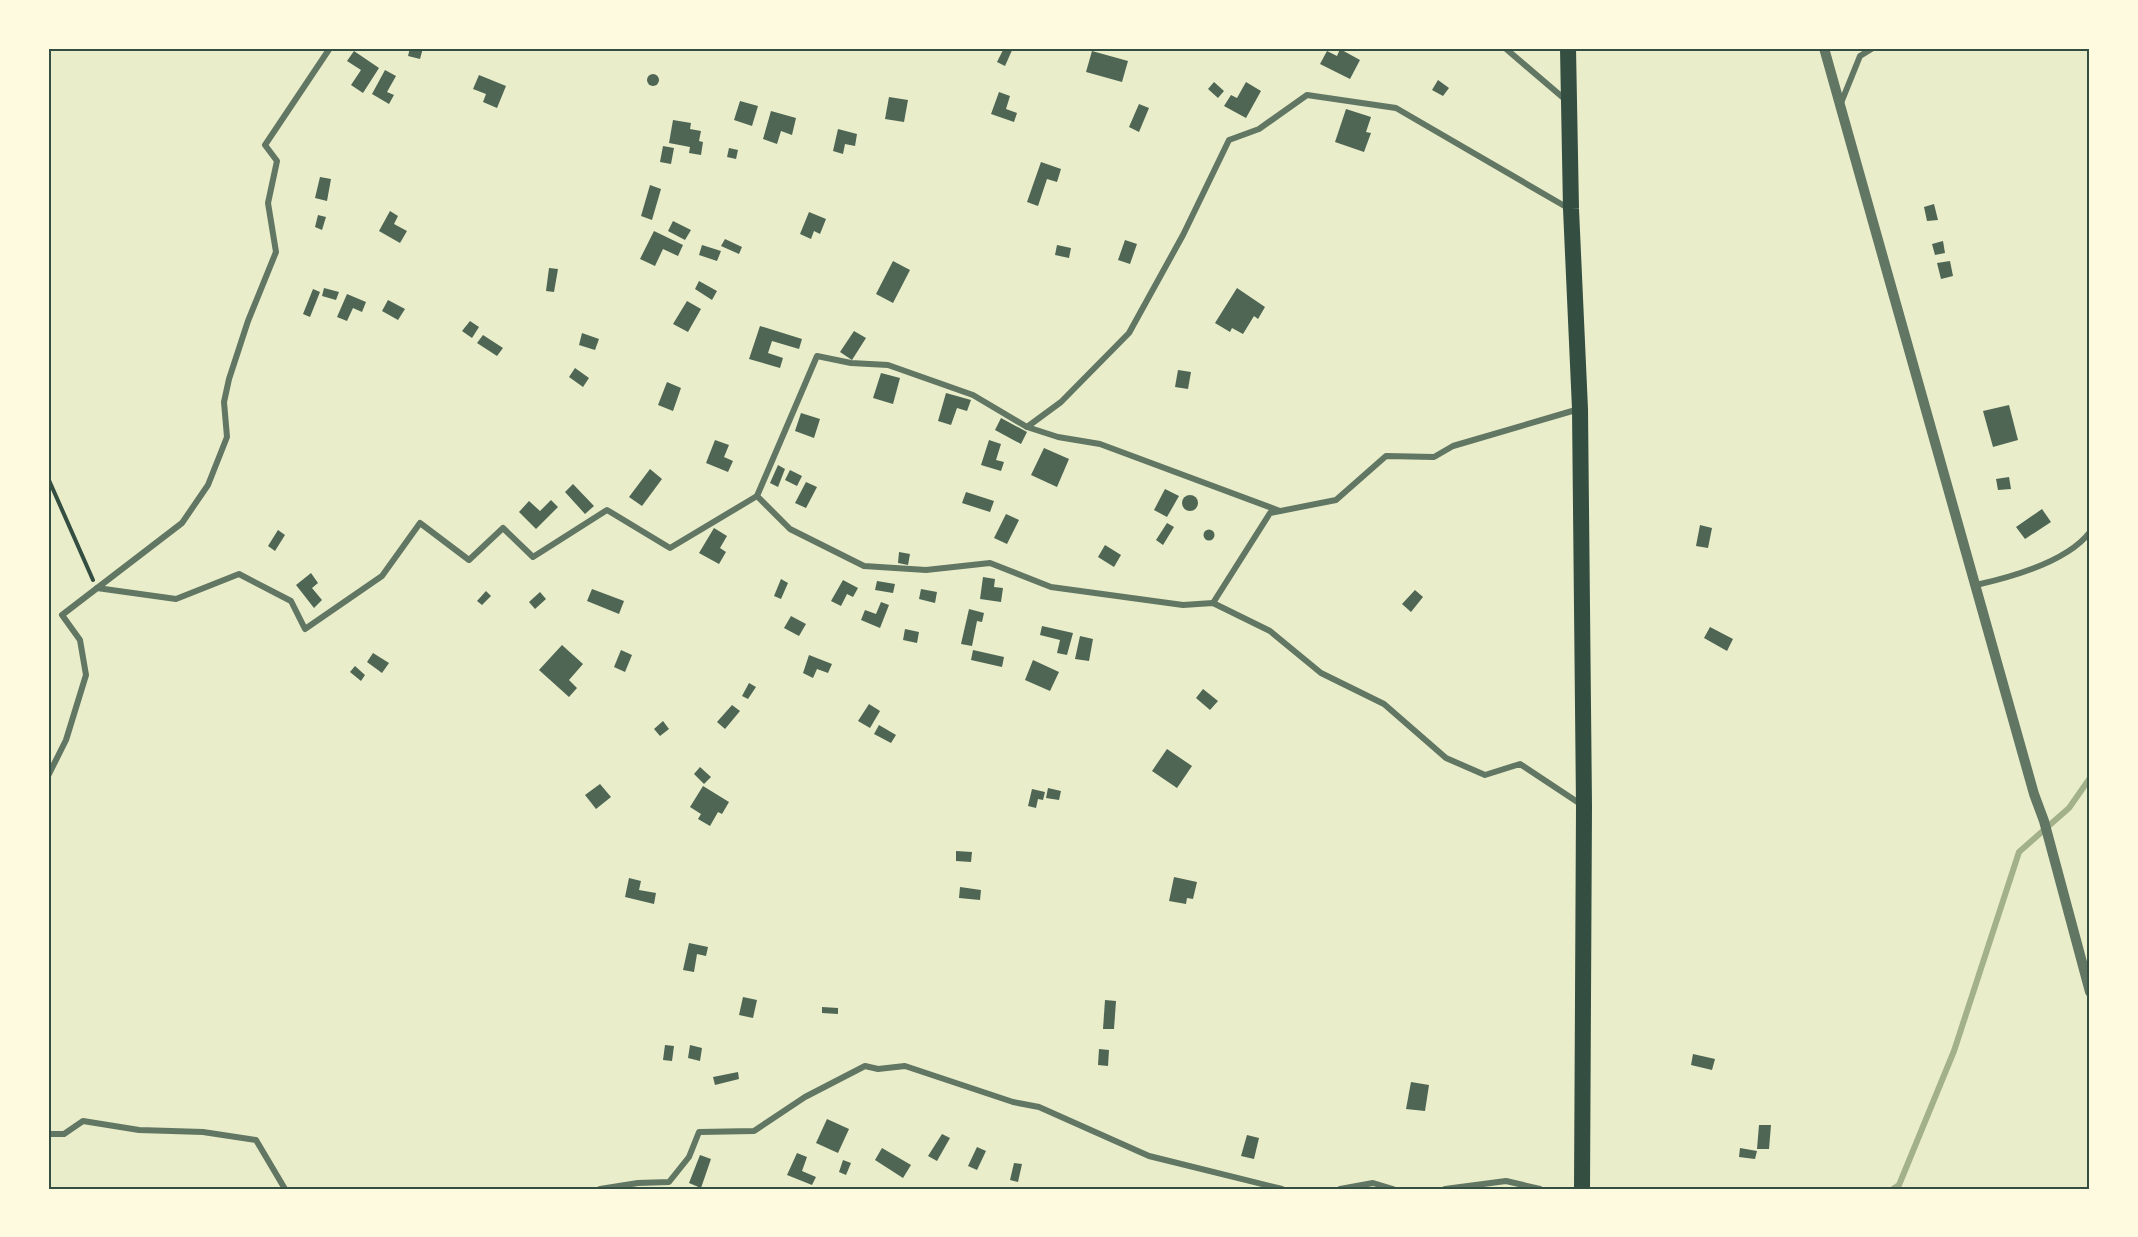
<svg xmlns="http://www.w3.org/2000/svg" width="2138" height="1237" viewBox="0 0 2138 1237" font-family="'Exo 2',sans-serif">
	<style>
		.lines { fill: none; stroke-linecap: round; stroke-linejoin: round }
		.stream { stroke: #a3b18a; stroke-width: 6 }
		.building { fill: #4f6655 }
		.path { stroke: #344e41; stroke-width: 4 }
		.minor { stroke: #617663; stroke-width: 6 }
		.tertiary { stroke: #617663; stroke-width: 10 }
		.trunk { stroke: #344e41; stroke-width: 16 }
		.neatline { fill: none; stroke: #344e41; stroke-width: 2 }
	</style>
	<rect width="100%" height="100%" fill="#e9edc9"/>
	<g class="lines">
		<polyline class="stream" points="1893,1189 1899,1185 1954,1051 2019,852 2069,808 2090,778"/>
	</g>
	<g class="building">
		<polygon points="410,48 423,48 420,59 408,56"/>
		<polygon points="1004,48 1013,48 1005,66 997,62"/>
		<polygon points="1340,49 1360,60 1350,79 1320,64 1327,51 1337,56"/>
		<polygon points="354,51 379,68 363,93 351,85 361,70 347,61"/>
		<polygon points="1092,51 1128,61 1122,82 1086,72"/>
		<polygon points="385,70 396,76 387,92 394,95 389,104 372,94"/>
		<circle cx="653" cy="80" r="6"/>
		<polygon points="479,75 506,86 497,108 483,102 486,94 473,89"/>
		<polygon points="1438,80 1449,88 1443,96 1432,90"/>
		<polygon points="1214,82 1224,91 1218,98 1208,89"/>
		<polygon points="1246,82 1261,91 1246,118 1224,106 1231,95 1237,98"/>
		<polygon points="999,92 1010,96 1006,109 1017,113 1014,122 991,114"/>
		<polygon points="889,97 908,100 904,122 885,119"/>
		<polygon points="740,101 758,106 752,126 734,120"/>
		<polygon points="1139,104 1149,108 1139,132 1129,127"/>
		<polygon points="1346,109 1371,117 1366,132 1371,133 1364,152 1335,142"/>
		<polygon points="771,111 796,118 792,135 781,131 777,144 763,139"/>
		<polygon points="673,120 691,123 690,129 701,131 699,141 703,142 701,155 689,153 690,147 669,143"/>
		<polygon points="838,129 857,134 855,146 845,144 843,154 833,151"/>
		<polygon points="663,146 674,148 671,164 660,162"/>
		<polygon points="729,148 738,150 736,159 727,157"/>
		<polygon points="1041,162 1061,169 1057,182 1047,179 1038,206 1027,202"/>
		<polygon points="320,177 331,179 327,201 315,198"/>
		<polygon points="650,185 661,189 652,220 641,216"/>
		<polygon points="1934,204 1938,220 1927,221 1924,207"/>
		<polygon points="390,211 398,216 394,224 407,231 400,243 379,231"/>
		<polygon points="809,212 826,219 820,234 814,231 811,239 800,234"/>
		<polygon points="318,215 326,217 322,230 315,227"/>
		<polygon points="673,221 691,230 685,240 668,231"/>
		<polygon points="654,231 683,245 678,256 663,249 655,266 640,259"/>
		<polygon points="725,239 742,247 739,254 721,246"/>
		<polygon points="1125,240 1137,244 1130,264 1118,260"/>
		<polygon points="1943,241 1945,253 1935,255 1932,244"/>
		<polygon points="702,245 721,251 717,261 699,255"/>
		<polygon points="1057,245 1071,248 1069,258 1055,255"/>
		<polygon points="893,261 910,270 893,303 876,294"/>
		<polygon points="1950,261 1953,276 1941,279 1937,263"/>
		<polygon points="549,268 558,269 554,292 546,291"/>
		<polygon points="699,281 717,291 712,300 695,289"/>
		<polygon points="324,288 339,292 336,300 322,296"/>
		<polygon points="1237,288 1265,307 1258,319 1254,316 1243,334 1232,328 1230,332 1215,323"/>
		<polygon points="313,289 320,292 310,317 303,314"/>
		<polygon points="347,294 366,302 362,312 353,308 347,321 337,317"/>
		<polygon points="388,300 405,309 398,320 382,311"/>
		<polygon points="687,301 701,309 688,332 673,324"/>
		<polygon points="470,321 479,327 472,338 462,331"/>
		<polygon points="760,326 802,339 799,349 772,341 768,353 783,358 780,368 749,359"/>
		<polygon points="854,331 866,338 852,360 840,352"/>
		<polygon points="582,333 599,339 595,350 579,345"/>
		<polygon points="483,335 503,348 497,356 477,343"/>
		<polygon points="575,368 589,378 583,387 569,377"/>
		<polygon points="1178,370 1191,372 1188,389 1175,387"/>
		<polygon points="881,373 900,378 893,404 873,398"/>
		<polygon points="667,382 681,388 673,411 658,405"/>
		<polygon points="946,393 971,400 967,411 957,408 951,425 938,421"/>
		<polygon points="2009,405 2018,440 1993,447 1983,411"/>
		<polygon points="801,413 820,419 814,438 795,431"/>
		<polygon points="1001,418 1027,432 1021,444 995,430"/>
		<polygon points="715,440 729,445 724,457 733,461 728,472 706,463"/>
		<polygon points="989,440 1001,444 996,460 1004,462 1001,471 981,465"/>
		<polygon points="1044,448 1069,459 1057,487 1031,475"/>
		<polygon points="778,465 785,469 778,487 770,483"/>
		<polygon points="650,469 662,479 642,506 629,497"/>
		<polygon points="790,470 802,476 797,486 785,480"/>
		<polygon points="2009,477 2011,489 1998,490 1996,479"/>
		<polygon points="806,482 817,487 806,508 795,503"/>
		<polygon points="573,484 594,506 585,514 565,492"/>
		<polygon points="1165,489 1179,496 1167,517 1154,510"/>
		<polygon points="966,492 994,501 990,512 962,503"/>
		<circle cx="1190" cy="503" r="8"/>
		<polygon points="551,500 558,507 536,529 519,512 529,501 540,511"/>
		<polygon points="2042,509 2051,522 2025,539 2016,527"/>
		<polygon points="1006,514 1019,520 1007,544 994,538"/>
		<polygon points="1167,523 1174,527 1163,545 1156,540"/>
		<polygon points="1700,525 1712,528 1708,548 1696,546"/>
		<polygon points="714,528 727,536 720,548 726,552 719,564 699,553"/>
		<circle cx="1209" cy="535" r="5.5"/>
		<polygon points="278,530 285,535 275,551 268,546"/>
		<polygon points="1105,545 1121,555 1114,567 1098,557"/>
		<polygon points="899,552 910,554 908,565 898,563"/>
		<polygon points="311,573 318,583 312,588 322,600 314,608 296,585"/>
		<polygon points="983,577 995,579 994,587 1003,588 1001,602 980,599"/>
		<polygon points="781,579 788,583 781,599 774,596"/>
		<polygon points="843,580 858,588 853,597 847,594 841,606 831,601"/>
		<polygon points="877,581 895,584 893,593 875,590"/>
		<polygon points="592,589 624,601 619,614 587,601"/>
		<polygon points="921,589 937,592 935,603 919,599"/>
		<polygon points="1415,590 1423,597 1411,612 1402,604"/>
		<polygon points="486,591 491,596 482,605 477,601"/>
		<polygon points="540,592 546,599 535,609 529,602"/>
		<polygon points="881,602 889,605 880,628 861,620 865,610 876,614"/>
		<polygon points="969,609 984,613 982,622 977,621 972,646 961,644"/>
		<polygon points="791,616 806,624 799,636 784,628"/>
		<polygon points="1042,626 1073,633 1067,655 1057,653 1060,640 1040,635"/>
		<polygon points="1710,627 1733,639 1727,651 1704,638"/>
		<polygon points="905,629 919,632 917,643 903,640"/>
		<polygon points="1080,636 1093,639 1089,661 1075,659"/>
		<polygon points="562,645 583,664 569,680 577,688 569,697 539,670"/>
		<polygon points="621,650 632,655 625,672 614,667"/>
		<polygon points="973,650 1004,657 1002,667 971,660"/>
		<polygon points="373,653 389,663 382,673 367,662"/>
		<polygon points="809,655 832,664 828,673 817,669 813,678 803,673"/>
		<polygon points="1033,660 1059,672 1050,691 1025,680"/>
		<polygon points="355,666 365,675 361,681 350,672"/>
		<polygon points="749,683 756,687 748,699 742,696"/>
		<polygon points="1203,689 1218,701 1210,710 1196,698"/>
		<polygon points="869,704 880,711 870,728 858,721"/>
		<polygon points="732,705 740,711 725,729 717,722"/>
		<polygon points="663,721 669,729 660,736 654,729"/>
		<polygon points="879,725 896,735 891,743 874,734"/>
		<polygon points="1167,749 1192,766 1177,788 1152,771"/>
		<polygon points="700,767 711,777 704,784 694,774"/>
		<polygon points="600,784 611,797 596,809 585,795"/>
		<polygon points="703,786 729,802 722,814 718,812 710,826 698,819 701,814 690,807"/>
		<polygon points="1048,788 1061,791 1059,800 1046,798"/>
		<polygon points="1032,789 1045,792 1043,800 1038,799 1036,808 1028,806"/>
		<polygon points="956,851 972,852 971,862 956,861"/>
		<polygon points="1174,877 1197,882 1193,899 1187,898 1186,904 1169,901"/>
		<polygon points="629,878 641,881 639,890 656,893 654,904 625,897"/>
		<polygon points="960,887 981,890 980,900 959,898"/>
		<polygon points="689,943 708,947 706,956 697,954 694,972 683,970"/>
		<polygon points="743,997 757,1000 753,1018 739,1015"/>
		<polygon points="1105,1000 1116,1001 1114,1029 1103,1029"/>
		<polygon points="822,1007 838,1008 838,1014 822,1013"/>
		<polygon points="665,1045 674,1046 672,1061 663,1060"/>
		<polygon points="690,1045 702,1048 700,1061 688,1058"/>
		<polygon points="1099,1049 1109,1050 1108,1066 1098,1065"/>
		<polygon points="1693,1054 1715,1059 1712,1070 1691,1065"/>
		<polygon points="738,1072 739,1079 715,1085 713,1077"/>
		<polygon points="1411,1082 1429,1085 1425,1111 1406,1109"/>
		<polygon points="827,1119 849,1129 838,1153 816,1143"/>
		<polygon points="1759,1125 1771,1125 1769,1149 1757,1149"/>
		<polygon points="942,1134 950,1138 937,1161 928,1156"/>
		<polygon points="1247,1135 1259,1138 1254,1159 1241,1156"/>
		<polygon points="977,1147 986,1151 977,1170 968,1166"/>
		<polygon points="882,1148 911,1165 903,1178 875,1160"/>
		<polygon points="1740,1148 1757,1151 1755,1159 1739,1157"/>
		<polygon points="797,1153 807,1157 802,1171 816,1177 812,1185 787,1175"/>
		<polygon points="700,1155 711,1159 701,1188 689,1183"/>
		<polygon points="843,1160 851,1163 846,1175 839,1172"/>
		<polygon points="1014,1163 1022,1164 1018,1182 1010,1180"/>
	</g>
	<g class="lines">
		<polyline class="path" points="48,478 93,580"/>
		<g class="minor">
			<polyline points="1505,48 1567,101"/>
			<polyline points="1841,103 1860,56 1873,48"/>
			<polyline points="1568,208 1396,108 1307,95 1259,129 1229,140 1183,235 1129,333 1061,402 1027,427 973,395 888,365 851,363 817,356 757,496 790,529 864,566 926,570 990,563 1051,587 1183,605 1213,603 1270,631 1321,673 1384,704 1446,758 1485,775 1520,764 1582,805"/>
			<polyline points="1027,427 1058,437 1100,444 1280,511"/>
			<path d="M 1976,585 C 2012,577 2067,562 2090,532"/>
			<polyline points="97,588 176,599 239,574 291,601 305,629 382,576 420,523 469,560 503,528 533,557 607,510 670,548 757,496"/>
			<polyline points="1213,603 1270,513 1336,500 1386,456 1434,457 1453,446 1579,409"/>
			<polyline points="48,776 66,740 86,675 80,640 62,615 182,523 208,485 227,437 224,402 229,379 248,321 276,252 268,203 277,161 265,145 330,48"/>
			<polyline points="48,1134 64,1134 83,1121 139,1130 203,1132 256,1140 285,1189"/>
			<polyline points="600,1189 638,1183 669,1182 689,1157 699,1132 754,1131 805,1097 865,1066 878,1069 905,1066 1013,1102 1039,1107 1149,1156 1282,1189"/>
			<polyline points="1340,1189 1373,1183 1393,1189"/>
			<polyline points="1445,1189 1506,1181 1540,1189"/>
		</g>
		<polyline class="tertiary" points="1824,48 2034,794 2044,821 2090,992"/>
		<polyline class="trunk" points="1568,48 1571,209 1580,409 1584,806 1582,1189"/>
	</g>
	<rect width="2138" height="1237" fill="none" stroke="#fefae0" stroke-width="99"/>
	<rect x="50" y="50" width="2038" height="1138" class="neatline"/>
</svg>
